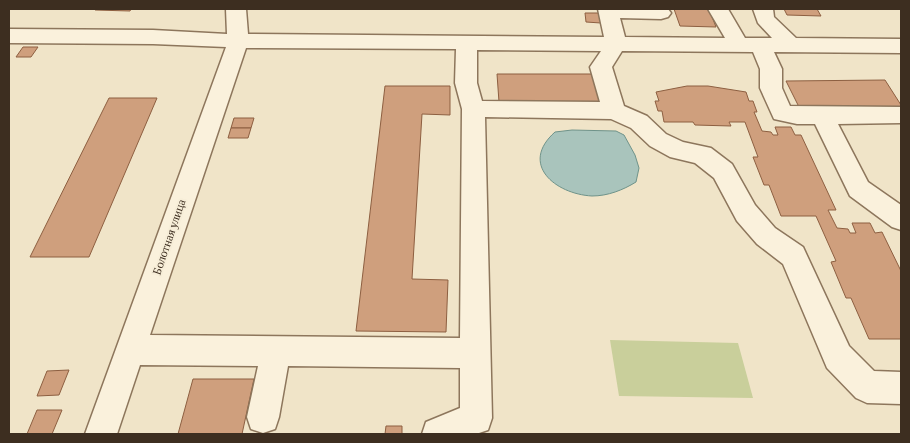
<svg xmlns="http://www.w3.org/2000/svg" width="910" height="443" viewBox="0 0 910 443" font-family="'Crimson Pro',serif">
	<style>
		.green { fill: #c9cf9b }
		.water { fill: #a9c4bc; stroke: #6f938a }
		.building { fill: #cf9f7d; stroke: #8d5f41 }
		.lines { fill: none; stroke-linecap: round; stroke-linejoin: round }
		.minor-casing { stroke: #8d765c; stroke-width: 3 }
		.minor { fill: #faf1dc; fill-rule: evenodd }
		.labels { text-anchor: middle; stroke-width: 4; stroke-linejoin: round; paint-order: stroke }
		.street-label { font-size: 12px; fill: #3d2e20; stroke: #f7eed8 }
	</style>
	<rect width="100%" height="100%" fill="#f0e4c8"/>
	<polygon class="green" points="610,340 738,343 753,398 619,396"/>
	<path class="water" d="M 572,130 L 616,131 L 624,135 L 635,155 L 639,168 L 636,182 C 623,190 608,196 592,196 C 555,194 519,164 555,132 Z"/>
	<g class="building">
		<polygon points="96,9 131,9 130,11 95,10"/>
		<polygon points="674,9 709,9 716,27 680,26"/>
		<polygon points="784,9 817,9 821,16 787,15"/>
		<polygon points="585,13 599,13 601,23 586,22"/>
		<polygon points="23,47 38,47 31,57 16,57"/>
		<polygon points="497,74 596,74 602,102 499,102"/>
		<polygon points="885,80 901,105 901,108 800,109 786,81"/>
		<polygon points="385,86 450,86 450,115 422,114 412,279 448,280 446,332 356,331"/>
		<polygon points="687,86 708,86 746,92 749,101 753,101 757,112 754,112 762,131 771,132 773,135 778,135 775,127 791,127 795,135 801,135 836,210 828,210 837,228 848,229 850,233 856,233 852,223 870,223 875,233 882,232 901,271 901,339 869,339 851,298 846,298 831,262 836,261 816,216 781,216 769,185 764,185 753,157 758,157 745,122 729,122 731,126 695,125 693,122 664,122 662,111 658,111 655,101 659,101 656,92"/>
		<polygon points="109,98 157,98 89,257 30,257"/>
		<polygon points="234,118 254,118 251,128 231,128"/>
		<polygon points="231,128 251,128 248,138 228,138"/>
		<polygon points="69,370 59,395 37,396 47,371"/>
		<polygon points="193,379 254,379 242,434 178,434"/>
		<polygon points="37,410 62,410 52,434 27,434"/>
		<polygon points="386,426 402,426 402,434 385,434"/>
	</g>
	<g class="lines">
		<defs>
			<path id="minor" d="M 226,9 L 246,9 L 248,34 L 604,37 L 598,9 L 668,9 L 671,13 L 668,17 L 661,19 L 620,18 L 625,37 L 725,38 L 708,9 L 728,9 L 745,38 L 772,38 L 758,23 L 753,9 L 773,9 L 774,17 L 796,38 L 901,39 L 901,53 L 774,52 L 782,69 L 782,88 L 790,106 L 901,107 L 901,123 L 838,124 L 868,182 L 901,205 L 901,230 L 892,227 L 850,196 L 815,124 L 797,124 L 774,119 L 760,88 L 760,69 L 753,52 L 622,51 L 612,67 L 624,106 L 647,116 L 666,134 L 683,142 L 711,148 L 732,164 L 755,205 L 775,228 L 803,247 L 849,346 L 874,371 L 901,372 L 901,404 L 867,403 L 856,398 L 827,368 L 783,264 L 757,244 L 737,221 L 714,178 L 695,163 L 670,157 L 650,146 L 631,128 L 611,119 L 485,117 L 492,418 L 488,430 L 476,434 L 422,434 L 426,422 L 460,408 L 460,368 L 288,366 L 279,417 L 275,429 L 263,433 L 251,429 L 247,417 L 258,366 L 140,365 L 117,434 L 85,434 L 226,47 L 153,44 L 9,43 L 9,29 L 153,30 L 227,34 ZM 246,48 L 456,49 L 455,83 L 462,109 L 460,338 L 150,335 ZM 477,50 L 601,51 L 590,67 L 600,102 L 482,101 L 477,83 Z"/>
		</defs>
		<use href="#minor" class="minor-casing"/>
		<use href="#minor" class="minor"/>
	</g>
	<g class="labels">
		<g class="street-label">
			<text transform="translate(169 237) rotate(-71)" y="4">Болотная улица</text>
		</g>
	</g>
	<rect width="910" height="443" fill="none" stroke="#3d2e20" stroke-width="20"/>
</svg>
